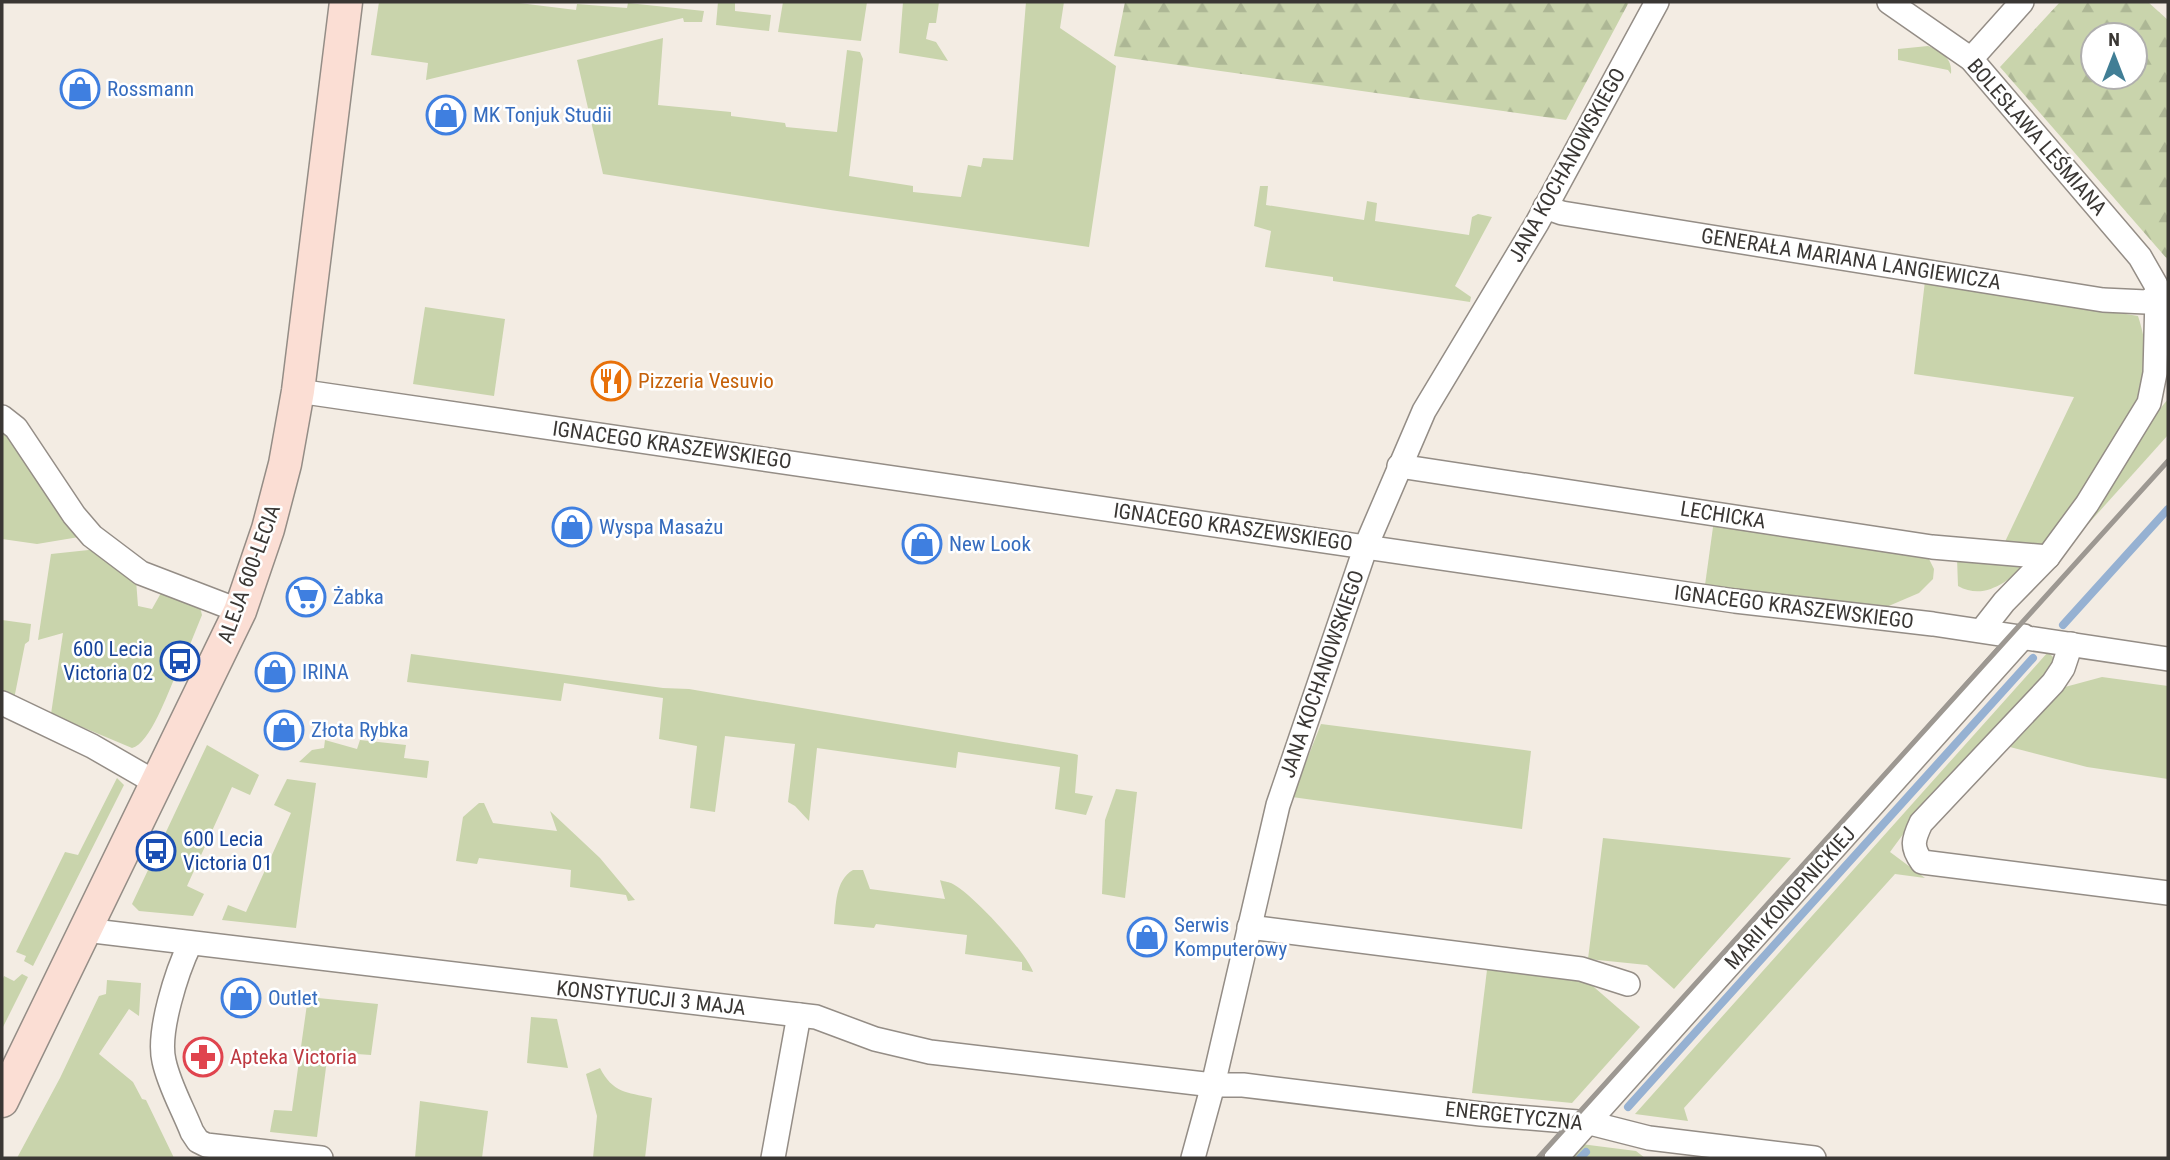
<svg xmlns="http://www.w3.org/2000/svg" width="2170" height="1160" viewBox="0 0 2170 1160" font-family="'Roboto Condensed',sans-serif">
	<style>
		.green { fill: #c9d4ac }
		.forest { fill: url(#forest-firs); fill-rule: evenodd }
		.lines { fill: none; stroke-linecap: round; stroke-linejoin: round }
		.stream { stroke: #96b1d2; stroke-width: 8 }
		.minor-casing { stroke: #948d86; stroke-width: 26 }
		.secondary-casing { stroke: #948d86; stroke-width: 35 }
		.minor { stroke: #fff; stroke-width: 23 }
		.secondary { stroke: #fbded4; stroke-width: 32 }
		.rail { stroke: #9d9892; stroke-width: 5 }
		.labels { text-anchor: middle; stroke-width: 5; stroke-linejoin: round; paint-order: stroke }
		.shop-label { font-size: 21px; fill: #366cbe; stroke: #fff; text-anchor: start }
		.street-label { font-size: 21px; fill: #3a3734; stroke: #fff }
		.food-label { font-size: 21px; fill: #c56008; stroke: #fff; text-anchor: start }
		.transit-label { font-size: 21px; fill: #164399; stroke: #fff; text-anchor: end }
		.health-label { font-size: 21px; fill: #be3a42; stroke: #fff; text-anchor: start }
	</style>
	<defs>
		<pattern id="forest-firs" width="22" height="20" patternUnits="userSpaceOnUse" patternTransform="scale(1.75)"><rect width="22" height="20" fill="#c9d4ac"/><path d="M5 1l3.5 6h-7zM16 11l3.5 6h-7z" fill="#adb795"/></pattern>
	</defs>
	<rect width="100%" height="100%" fill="#f3ece3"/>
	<g class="green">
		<polygon points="379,2 511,2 576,10 577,4 627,8 628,3 704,11 702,22 684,22 683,18 426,80 428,63 371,55"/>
		<polygon points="718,2 735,2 735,11 771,15 769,31 716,25"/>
		<polygon points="783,2 867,2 861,41 778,32"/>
		<polygon points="903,2 939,2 936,23 929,23 926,39 936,42 948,61 899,53"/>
		<polygon points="1026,2 1064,2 1060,28 1116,66 1089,247 837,211 603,174 577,60 663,38 658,105 731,112 731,116 785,123 786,127 837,132 847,50 860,52 863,59 849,176 913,186 913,192 961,197 968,165 981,167 983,158 1013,160"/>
		<path d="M 1928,46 C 1941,51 1953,59 1951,74 L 1948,70 L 1898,60 L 1898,49 Z"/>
		<polygon points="1260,186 1268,186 1266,205 1364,220 1367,201 1377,203 1375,221 1469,235 1472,217 1478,214 1492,217 1455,286 1471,297 1470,302 1333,281 1333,277 1265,267 1271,231 1254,226"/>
		<path d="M 1925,281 L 2138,316 C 2150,353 2148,377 2132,412 L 2057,535 L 2043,549 L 2002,548 L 2074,397 L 1914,374 Z"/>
		<polygon points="425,307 505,319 494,396 413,384"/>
		<polygon points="2168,399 2168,435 2062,553 2155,415"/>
		<polygon points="2,425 79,537 37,544 2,539"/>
		<polygon points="1714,520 1920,552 1929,559 1934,569 1933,579 1919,593 1884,608 1705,585"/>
		<path d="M 98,549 L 136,580 L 138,606 L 152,609 L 161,593 L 167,592 L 200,607 L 202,615 L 189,647 L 181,643 L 168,671 L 176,675 C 168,692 150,744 132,748 L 51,714 L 63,633 L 38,640 L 51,554 Z"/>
		<path d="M 1957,558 L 2027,565 C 2007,581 1985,601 1958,586 Z"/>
		<polygon points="2,620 31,624 29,641 25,644 14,699 2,694"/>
		<polygon points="2048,652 2053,657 2053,669 1915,818 1890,852 1925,878 1895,874 1684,1108 1688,1121 1635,1114"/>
		<polygon points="411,654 663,688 689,689 1075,754 1078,755 1075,793 1093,796 1086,815 1055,809 1060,767 958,752 956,768 817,748 809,821 795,806 788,802 795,744 725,736 715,812 690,808 697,746 659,739 663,698 564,683 561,701 407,682"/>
		<polygon points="2102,677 2168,686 2168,779 2087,767 2010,747 2065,687"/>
		<polygon points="1321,724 1531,751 1522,829 1292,797"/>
		<polygon points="325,740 357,749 360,740 406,745 404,758 429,761 427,778 299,762 312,750 324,748"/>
		<polygon points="207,745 259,775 250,795 232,787 187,886 204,894 193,916 139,911 132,904"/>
		<polygon points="117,778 124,785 33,966 24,961 26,956 16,952 65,852 78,855"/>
		<polygon points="287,779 316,783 296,928 222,920 228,905 246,912 291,813 274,805"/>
		<polygon points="1116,789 1137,792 1125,898 1102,894 1105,820"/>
		<polygon points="479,803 484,803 493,823 557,831 550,811 600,858 635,900 628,901 626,895 570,887 571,870 479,858 477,864 456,861 463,817"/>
		<polygon points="1603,838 1791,858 1674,989 1647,965 1588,959"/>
		<path d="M 853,870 L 863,870 L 870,889 L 945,899 L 940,880 C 942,881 949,882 951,883 C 970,891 1027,953 1033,972 L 1022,970 L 1022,962 L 965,954 L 967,935 L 876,924 L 874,928 L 834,924 C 836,906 835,880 853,870 Z"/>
		<polygon points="1487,970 1587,981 1640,1027 1572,1103 1472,1093"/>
		<polygon points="22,974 28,977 2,1029 2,981 4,976 14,981"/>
		<polygon points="107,980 141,983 139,1016 129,1009 99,1054 133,1082 142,1099 146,1100 174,1158 17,1158 60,1078 99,996 106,994"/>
		<polygon points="308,997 378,1004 371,1055 328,1052 317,1137 270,1132 274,1110 292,1111"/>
		<polygon points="531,1017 557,1019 568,1068 527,1063"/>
		<path d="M 600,1068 C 613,1093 626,1092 652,1098 L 645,1158 L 593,1158 L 597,1116 L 586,1074 Z"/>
		<polygon points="420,1101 488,1111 482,1158 415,1158"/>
		<polygon points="1581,1144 1636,1151 1645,1158 1567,1158"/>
	</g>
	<g class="forest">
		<polygon points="1125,2 1629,2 1566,120 1114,56"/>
		<path d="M 2060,2 L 2148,2 L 2168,20 L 2168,260 L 2000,67 ZM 2093,35 L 2135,35 L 2135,77 L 2093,77 Z"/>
	</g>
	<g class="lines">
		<g class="stream">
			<polyline points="2063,625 2168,509"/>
			<polyline points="1628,1107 2033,658"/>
			<polyline points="1580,1158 1586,1152"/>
		</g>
		<defs>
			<g id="minor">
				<polyline points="1971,59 2022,2"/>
				<polyline points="1545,207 1562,213 2103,300 2146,302 2157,297 2156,285 2140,257 1971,59 1889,2"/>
				<polyline points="298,391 1735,601 1933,624 2168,659"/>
				<polyline points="2,417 16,428 74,515 92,536 141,573 240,611"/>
				<polyline points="1399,466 1932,547 2048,557"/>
				<polyline points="1982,630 2004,602 2048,557 2087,504 2149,403 2155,373 2157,297 2168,299"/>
				<path d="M 2071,644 L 2063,668 L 2053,683 L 1921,823 C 1913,840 1911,847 1922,862 L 2168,893"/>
				<polyline points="2,703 92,746 158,784"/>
				<polyline points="1249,927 1581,969 1628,984"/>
				<polyline points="85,930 816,1017 875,1039 930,1052 1213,1085 1243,1085 1481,1114 1590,1123 1649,1138 1814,1158"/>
				<path d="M 190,944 C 177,971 157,1032 164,1061 C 169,1085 183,1109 192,1132 L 198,1141 L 206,1145 L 321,1158"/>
				<polyline points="773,1158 799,1015"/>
				<polyline points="1193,1158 1213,1085 1278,805 1366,546 1424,411 1537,223 1657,2"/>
				<polyline points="1556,1158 2024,636"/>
			</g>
			<polyline id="secondary" points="2,1101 240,611 268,529 285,464 298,391 346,2"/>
		</defs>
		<use href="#minor" class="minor-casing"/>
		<use href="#secondary" class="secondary-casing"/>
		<use href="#minor" class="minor"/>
		<use href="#secondary" class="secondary"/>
		<polyline class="rail" points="1538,1158 2168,461"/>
	</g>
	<defs>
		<symbol id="shop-ring" viewBox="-11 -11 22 22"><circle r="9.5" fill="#fff" stroke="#3f7fe0" stroke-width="1.5"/><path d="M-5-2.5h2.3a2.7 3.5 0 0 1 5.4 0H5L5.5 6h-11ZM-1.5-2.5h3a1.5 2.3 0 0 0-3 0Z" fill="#3f7fe0"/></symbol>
		<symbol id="restaurant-ring" viewBox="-11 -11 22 22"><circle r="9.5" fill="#fff" stroke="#e8710a" stroke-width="1.5"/><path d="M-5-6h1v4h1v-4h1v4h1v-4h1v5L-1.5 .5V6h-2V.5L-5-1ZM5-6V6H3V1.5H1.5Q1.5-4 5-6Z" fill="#e8710a"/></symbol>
		<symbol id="supermarket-ring" viewBox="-11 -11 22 22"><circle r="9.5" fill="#fff" stroke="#3f7fe0" stroke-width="1.5"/><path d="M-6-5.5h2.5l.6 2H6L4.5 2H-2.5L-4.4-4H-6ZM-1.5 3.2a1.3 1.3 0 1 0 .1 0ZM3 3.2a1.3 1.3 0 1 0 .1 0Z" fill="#3f7fe0"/></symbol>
		<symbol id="bus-ring" viewBox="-11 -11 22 22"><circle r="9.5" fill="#fff" stroke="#1a4fb4" stroke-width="1.5"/><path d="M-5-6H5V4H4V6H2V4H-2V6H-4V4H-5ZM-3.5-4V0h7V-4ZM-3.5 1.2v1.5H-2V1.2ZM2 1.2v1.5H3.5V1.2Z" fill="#1a4fb4"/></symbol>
		<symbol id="pharmacy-ring" viewBox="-11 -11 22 22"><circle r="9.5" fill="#fff" stroke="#e0444e" stroke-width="1.5"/><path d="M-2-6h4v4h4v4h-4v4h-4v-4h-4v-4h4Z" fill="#e0444e"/></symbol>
	</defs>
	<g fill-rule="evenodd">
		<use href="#shop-ring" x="58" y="67" width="44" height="44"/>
		<use href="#shop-ring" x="424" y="93" width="44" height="44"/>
		<use href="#restaurant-ring" x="589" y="359" width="44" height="44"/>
		<use href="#shop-ring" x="550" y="505" width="44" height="44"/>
		<use href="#shop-ring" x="900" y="522" width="44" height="44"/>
		<use href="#supermarket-ring" x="284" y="575" width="44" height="44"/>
		<use href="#bus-ring" x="158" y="639" width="44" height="44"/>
		<use href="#shop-ring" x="253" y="650" width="44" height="44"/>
		<use href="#shop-ring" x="262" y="708" width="44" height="44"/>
		<use href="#bus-ring" x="134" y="829" width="44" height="44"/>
		<use href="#shop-ring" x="1125" y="915" width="44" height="44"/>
		<use href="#shop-ring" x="219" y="976" width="44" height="44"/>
		<use href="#pharmacy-ring" x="181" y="1035" width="44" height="44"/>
	</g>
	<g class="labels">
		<g class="shop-label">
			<text x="107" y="96">Rossmann</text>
			<text x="473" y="122">MK Tonjuk Studii</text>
			<text x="599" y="534">Wyspa Masażu</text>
			<text x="949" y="551">New Look</text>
			<text x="333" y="604">Żabka</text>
			<text x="302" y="679">IRINA</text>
			<text x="311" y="737">Złota Rybka</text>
			<text x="1174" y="932">Serwis<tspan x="1174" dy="24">Komputerowy</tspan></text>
			<text x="268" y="1005">Outlet</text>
		</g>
		<g class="street-label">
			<text transform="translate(2037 137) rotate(49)" y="7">BOLESŁAWA LEŚMIANA</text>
			<text transform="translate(1567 165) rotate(-61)" y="7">JANA KOCHANOWSKIEGO</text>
			<text transform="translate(1851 259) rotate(9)" y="7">GENERAŁA MARIANA LANGIEWICZA</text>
			<text transform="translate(672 445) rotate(8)" y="7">IGNACEGO KRASZEWSKIEGO</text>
			<text transform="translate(1723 515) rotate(9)" y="7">LECHICKA</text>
			<text transform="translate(1233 527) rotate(8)" y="7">IGNACEGO KRASZEWSKIEGO</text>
			<text transform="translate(249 574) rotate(-70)" y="7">ALEJA 600-LECIA</text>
			<text transform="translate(1794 607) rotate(7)" y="7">IGNACEGO KRASZEWSKIEGO</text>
			<text transform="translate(1322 674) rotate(-71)" y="7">JANA KOCHANOWSKIEGO</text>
			<text transform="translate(1790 898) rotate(-48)" y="7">MARII KONOPNICKIEJ</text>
			<text transform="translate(651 998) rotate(6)" y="7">KONSTYTUCJI 3 MAJA</text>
			<text transform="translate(1514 1116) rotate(6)" y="7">ENERGETYCZNA</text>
		</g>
		<g class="food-label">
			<text x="638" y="388">Pizzeria Vesuvio</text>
		</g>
		<g class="transit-label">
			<text x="153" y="656">600 Lecia<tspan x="153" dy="24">Victoria 02</tspan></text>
			<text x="183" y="846" text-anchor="start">600 Lecia<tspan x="183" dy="24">Victoria 01</tspan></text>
		</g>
		<g class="health-label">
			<text x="230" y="1064">Apteka Victoria</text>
		</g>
	</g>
	<rect width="2170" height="1160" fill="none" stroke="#3a3734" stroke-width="7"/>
	<g transform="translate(2114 56)"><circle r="33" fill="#ffffff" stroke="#b0afae" stroke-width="2"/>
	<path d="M0-5L12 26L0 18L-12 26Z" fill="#417e95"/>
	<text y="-10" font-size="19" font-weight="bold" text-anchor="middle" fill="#3a3734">N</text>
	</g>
</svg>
